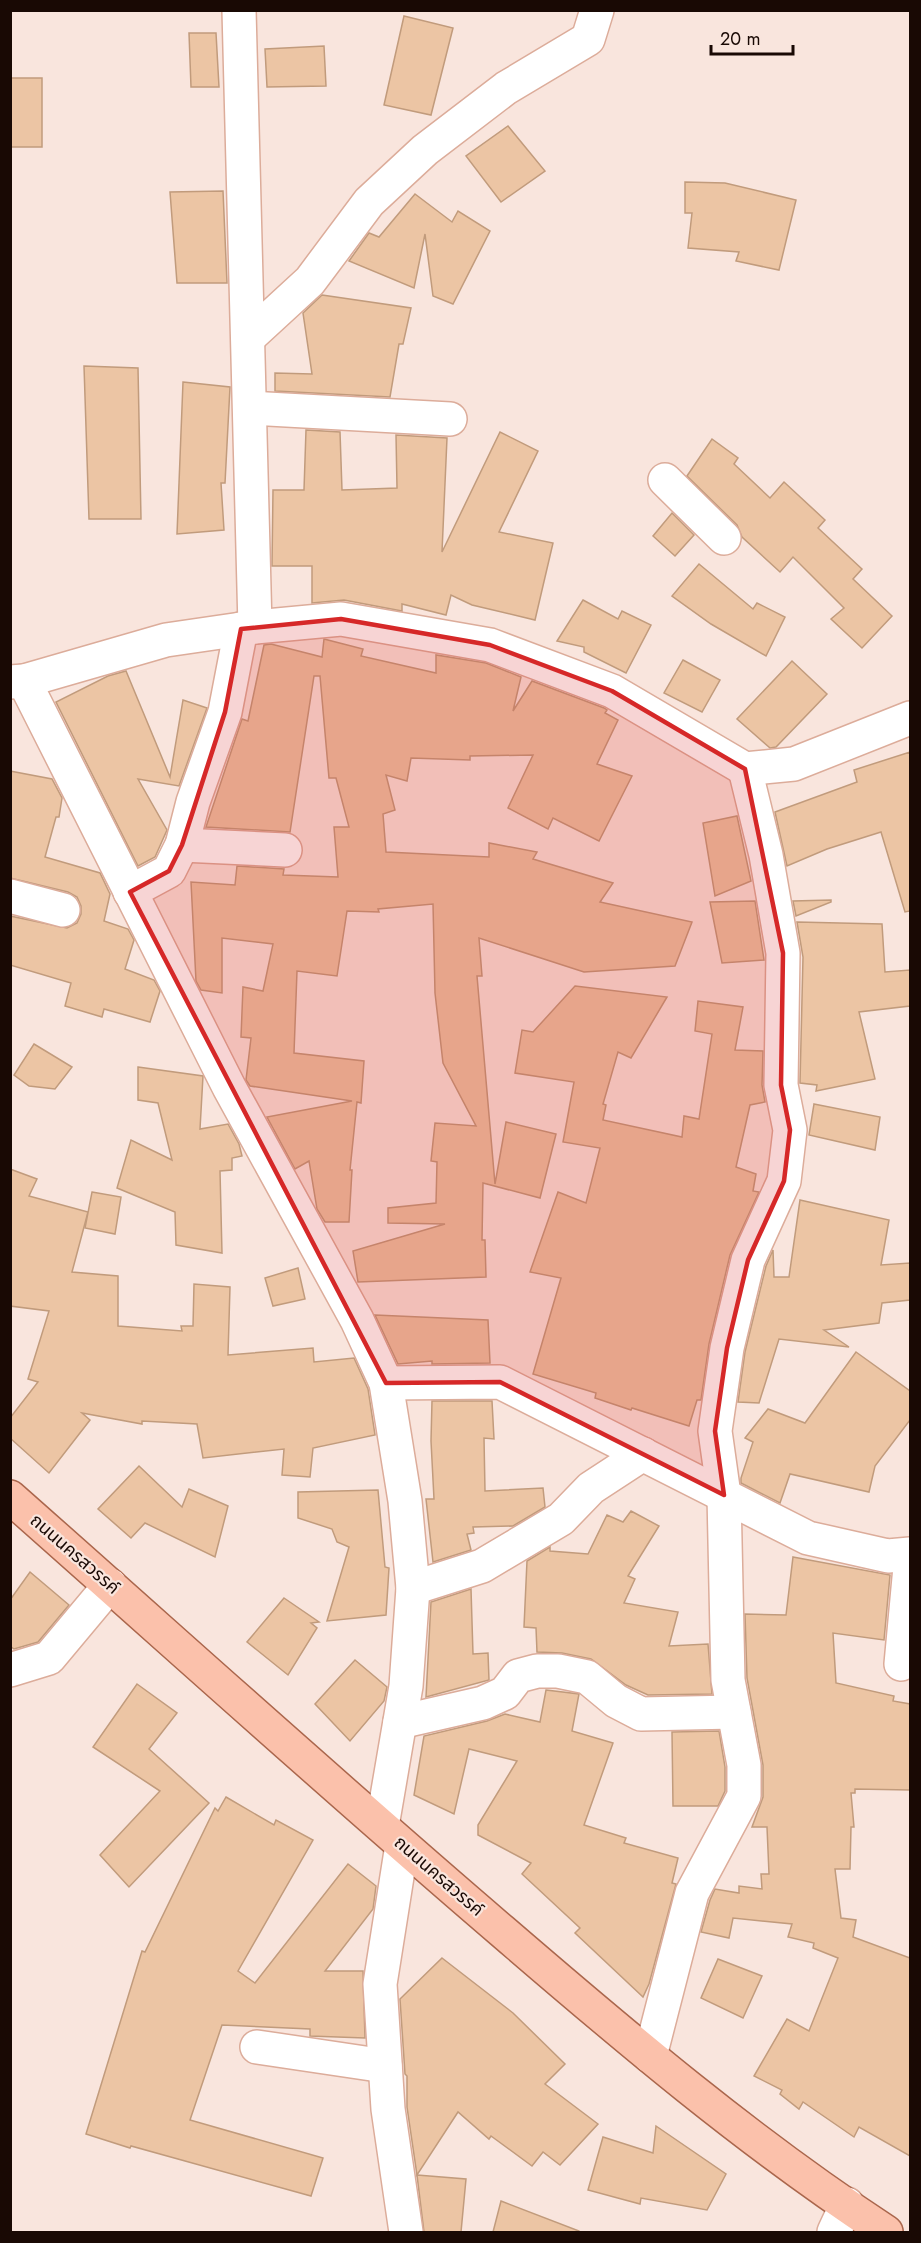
<svg xmlns="http://www.w3.org/2000/svg" width="921" height="2243" viewBox="0 0 921 2243" font-family="Jost,'Noto Sans Thai',sans-serif">
	<style>
		.building { fill: #ecc5a4; stroke: #c19b7c; stroke-width: 1.5 }
		.lines { fill: none; stroke-linecap: round; stroke-linejoin: round }
		.minor-casing { stroke: #dcac9a; stroke-width: 36 }
		.major-casing { stroke: #aa664c; stroke-width: 36 }
		.minor { stroke: #fff; stroke-width: 33 }
		.major { stroke: #fbc1ab; stroke-width: 33 }
		.marked { fill: #d62828; fill-opacity: 0.2; stroke: #d62828; stroke-width: 4.5; stroke-linejoin: round }
		.labels { text-anchor: middle; stroke-width: 4.5; stroke-linejoin: round; paint-order: stroke }
		.street-label { font-size: 18px; fill: #190904; stroke: #f9e5dd }
	</style>
	<rect width="100%" height="100%" fill="#f9e5dd"/>
	<g class="building">
		<polygon points="404,16 453,28 431,115 384,105"/>
		<polygon points="189,33 216,33 219,87 191,87"/>
		<polygon points="324,46 326,86 267,87 265,49"/>
		<rect x="10" y="78" width="32" height="69"/>
		<polygon points="508,126 545,171 501,202 466,156"/>
		<polygon points="685,182 725,183 796,200 779,270 736,261 739,252 688,248 692,213 685,213"/>
		<polygon points="223,191 227,283 177,283 170,192"/>
		<polygon points="415,194 452,222 458,211 490,231 453,304 433,296 425,234 414,288 349,261 369,233 379,237"/>
		<polygon points="322,295 411,308 403,344 399,344 390,397 275,391 275,373 312,374 303,313"/>
		<polygon points="84,366 138,368 141,519 89,519"/>
		<polygon points="183,382 230,387 225,483 221,483 224,530 177,534"/>
		<polygon points="306,430 340,432 342,490 397,488 396,435 447,438 442,552 500,432 538,451 499,532 553,543 535,620 472,605 451,595 446,615 402,604 402,611 344,600 312,603 312,566 272,566 273,490 304,490"/>
		<polygon points="712,439 738,458 734,464 770,498 784,482 825,520 818,528 862,569 853,579 892,616 862,648 831,619 844,608 793,557 780,572 742,537 737,525 687,476"/>
		<polygon points="672,513 694,535 675,556 653,536"/>
		<polygon points="699,564 753,609 757,603 785,617 766,656 711,624 672,596"/>
		<polygon points="583,600 618,619 622,611 651,625 626,673 584,652 584,647 557,641"/>
		<polygon points="324,639 363,649 361,656 436,673 436,655 486,663 521,677 513,711 532,681 604,708 607,710 605,713 618,720 597,764 632,776 599,841 553,818 548,829 508,808 533,755 470,756 470,760 411,758 407,781 386,775 395,810 383,814 386,852 489,857 489,843 537,852 533,859 613,883 600,902 692,922 675,966 584,972 479,938 482,976 477,976 495,1184 506,1122 556,1134 540,1198 483,1183 482,1240 485,1240 486,1277 358,1282 353,1251 445,1224 388,1223 388,1208 436,1203 437,1162 431,1161 435,1123 476,1126 443,1063 435,993 433,904 378,909 379,912 347,911 337,976 297,971 294,1053 364,1061 361,1103 357,1102 350,1170 352,1170 349,1222 325,1222 317,1209 309,1161 295,1169 267,1117 352,1101 250,1086 246,1080 251,1038 241,1037 243,987 263,991 273,944 222,938 222,993 201,990 196,981 191,882 235,885 237,866 284,869 283,875 338,877 334,827 349,827 336,778 329,778 320,676 314,676 290,832 206,827 242,719 248,721 264,645 271,644 322,657"/>
		<polygon points="683,660 720,680 702,712 664,693"/>
		<polygon points="792,661 827,694 776,747 770,748 737,719"/>
		<polygon points="126,671 170,777 183,700 207,708 179,786 138,779 167,830 155,857 138,866 56,702 108,676"/>
		<polygon points="910,752 910,911 905,912 881,832 827,849 787,866 775,812 857,782 854,770"/>
		<polygon points="10,771 52,779 62,798 59,817 56,817 45,857 100,873 110,894 104,921 128,929 134,940 125,969 154,980 160,991 150,1022 104,1009 102,1017 65,1006 71,983 10,965 10,916 67,928 77,923 81,914 81,906 77,897 68,892 10,878"/>
		<polygon points="737,816 751,881 715,896 703,823"/>
		<polygon points="831,900 831,902 796,916 793,901"/>
		<polygon points="755,901 764,960 722,963 710,902"/>
		<polygon points="797,922 882,924 885,972 910,970 910,1006 859,1012 875,1079 816,1091 817,1085 800,1083 803,957"/>
		<polygon points="575,986 667,997 631,1058 618,1052 603,1104 606,1105 603,1120 682,1137 684,1116 699,1119 712,1034 695,1031 698,1001 743,1007 735,1050 763,1051 762,1085 765,1102 750,1105 736,1167 756,1174 753,1191 759,1192 730,1255 709,1344 701,1400 697,1400 689,1426 632,1408 631,1410 595,1398 596,1393 533,1374 561,1278 530,1272 558,1192 586,1203 600,1148 563,1142 574,1082 515,1073 522,1030 533,1032"/>
		<polygon points="34,1044 72,1067 55,1089 29,1086 14,1075"/>
		<polygon points="138,1067 203,1076 200,1129 228,1124 239,1144 242,1156 232,1158 232,1170 220,1171 222,1253 176,1245 175,1212 117,1188 131,1140 172,1160 158,1103 138,1100"/>
		<polygon points="814,1104 880,1117 875,1150 809,1135"/>
		<polygon points="10,1169 37,1179 29,1196 88,1212 72,1272 118,1276 118,1326 182,1331 181,1326 193,1326 194,1284 230,1287 228,1355 313,1348 314,1362 354,1358 368,1389 375,1435 313,1448 310,1477 282,1475 284,1449 203,1458 197,1424 142,1421 142,1424 82,1413 90,1420 49,1473 10,1438 10,1418 38,1382 28,1379 49,1311 10,1306"/>
		<polygon points="92,1192 121,1197 115,1234 85,1228"/>
		<polygon points="800,1200 889,1220 881,1265 910,1263 910,1300 882,1303 879,1323 824,1330 849,1347 779,1339 759,1403 738,1402 745,1352 766,1266 773,1250 774,1277 789,1277"/>
		<polygon points="298,1268 305,1299 273,1306 265,1278"/>
		<polygon points="375,1315 488,1320 490,1363 432,1364 432,1361 398,1364"/>
		<polygon points="856,1352 910,1391 910,1420 875,1466 869,1492 790,1474 780,1503 741,1483 741,1478 753,1442 745,1438 768,1409 805,1423"/>
		<polygon points="432,1401 492,1401 494,1439 484,1438 485,1491 543,1488 545,1507 513,1526 473,1527 474,1533 467,1534 471,1550 433,1562 426,1499 434,1499 431,1441"/>
		<polygon points="139,1466 182,1507 189,1489 228,1506 215,1557 145,1523 131,1538 98,1509"/>
		<polygon points="378,1490 385,1567 389,1568 386,1615 327,1621 349,1547 337,1542 332,1529 298,1518 298,1492"/>
		<polygon points="631,1511 659,1526 628,1576 635,1579 624,1603 678,1612 669,1646 708,1644 712,1694 648,1695 626,1685 591,1659 562,1653 537,1652 536,1628 524,1627 527,1561 550,1547 550,1551 588,1554 607,1515 623,1522"/>
		<polygon points="793,1557 890,1575 884,1640 833,1633 836,1683 894,1696 893,1701 910,1704 910,1790 855,1789 855,1793 851,1793 854,1827 851,1827 850,1869 835,1869 841,1918 856,1920 853,1937 910,1958 910,2156 859,2127 854,2137 803,2102 799,2109 780,2094 782,2090 754,2076 787,2019 809,2031 838,1958 813,1948 814,1943 788,1937 792,1924 733,1918 729,1938 701,1932 710,1900 715,1889 739,1893 739,1886 762,1889 761,1874 769,1874 767,1827 752,1827 763,1797 763,1765 747,1678 745,1614 786,1615"/>
		<polygon points="30,1572 69,1605 38,1642 14,1649 10,1646 10,1600"/>
		<polygon points="471,1589 473,1654 488,1653 489,1680 426,1697 431,1602"/>
		<polygon points="284,1598 319,1622 311,1623 317,1628 288,1675 247,1642"/>
		<polygon points="355,1660 387,1687 384,1701 350,1741 315,1704"/>
		<polygon points="137,1684 177,1713 149,1749 209,1803 129,1887 100,1855 160,1791 93,1747"/>
		<polygon points="546,1690 579,1694 572,1731 613,1743 584,1825 626,1838 624,1843 678,1858 672,1883 676,1884 649,1984 643,1997 575,1933 580,1928 522,1874 531,1863 478,1835 478,1825 517,1761 469,1749 454,1814 414,1795 424,1736 487,1721 505,1714 540,1722"/>
		<polygon points="719,1731 725,1767 725,1791 718,1806 673,1806 672,1732"/>
		<polygon points="226,1797 274,1825 276,1820 313,1840 238,1971 255,1983 348,1864 376,1886 373,1909 325,1971 363,1971 365,2038 310,2036 310,2029 222,2025 190,2120 323,2158 311,2196 131,2146 130,2148 86,2134 142,1951 145,1952 215,1808 218,1811"/>
		<polygon points="442,1958 513,2013 565,2064 545,2084 598,2124 560,2165 543,2152 532,2166 491,2136 489,2139 458,2112 417,2175 407,2107 407,2076 405,2074 400,1999"/>
		<polygon points="718,1959 762,1976 743,2018 701,1998"/>
		<polygon points="656,2126 726,2174 707,2210 641,2198 640,2204 588,2190 603,2137 653,2153"/>
		<polygon points="417,2175 466,2179 461,2232 424,2232"/>
		<polygon points="501,2201 579,2231 579,2232 493,2232"/>
	</g>
	<g class="lines">
		<defs>
			<g id="minor">
				<polyline points="239,10 255,627"/>
				<polyline points="248,338 310,281 369,202 425,150 506,88 588,39 597,10"/>
				<polyline points="250,408 450,419"/>
				<polyline points="665,480 724,538"/>
				<polyline points="24,681 229,1087 357,1320 386,1383 405,1501 413,1588 406,1686 382,1826"/>
				<polyline points="10,682 24,681 166,640 255,627 341,619 490,645 612,691 745,769 794,764 910,718"/>
				<polyline points="182,845 285,850"/>
				<polyline points="130,892 169,871 182,845 193,802 225,712 241,629"/>
				<polyline points="10,896 63,910"/>
				<polyline points="386,1383 500,1382 808,1538 888,1556 910,1554"/>
				<polyline points="413,1588 482,1566 561,1519 591,1488 643,1454"/>
				<polyline points="901,1664 910,1567"/>
				<polyline points="10,1670 49,1658 110,1585"/>
				<polyline points="400,1722 483,1703 505,1693 518,1676 537,1671 558,1671 587,1677 616,1701 641,1714 734,1712"/>
				<polyline points="402,1845 380,1984 388,2109 406,2232"/>
				<polyline points="257,2047 385,2066"/>
				<polyline points="650,2056 692,1893 744,1796 744,1765 728,1680 724,1495 715,1431 727,1348 748,1260 784,1181 790,1130 781,1085 783,953 766,855 745,769"/>
				<polyline points="834,2232 847,2204"/>
			</g>
			<path id="major" d="M 10,1497 C 174,1642 336,1789 502,1931 C 625,2037 750,2143 886,2232"/>
		</defs>
		<use href="#minor" class="minor-casing"/>
		<use href="#major" class="major-casing"/>
		<use href="#minor" class="minor"/>
		<use href="#major" class="major"/>
	</g>
	<path class="marked" d="M 341,619 L 490,645 L 612,691 L 745,769 L 783,953 L 781,1085 L 790,1130 L 784,1181 L 748,1260 L 727,1348 L 715,1431 L 724,1495 L 500,1382 L 386,1383 L 130,892 L 169,871 L 182,845 L 225,712 L 241,629 Z"/>
	<g class="labels">
		<g class="street-label">
			<text transform="translate(75 1554) rotate(41)" y="6">ถนนนครสวรรค์</text>
			<text transform="translate(439 1876) rotate(41)" y="6">ถนนนครสวรรค์</text>
		</g>
	</g>
	<rect width="921" height="2243" fill="none" stroke="#190904" stroke-width="24"/>
	<path d="M711 45v9h82v-9" fill="none" stroke="#190904" stroke-width="3"/>
	<text x="720" y="45" font-size="18" fill="#190904" stroke="#f9e5dd" stroke-width="4.5" paint-order="stroke">20 m</text>
</svg>
